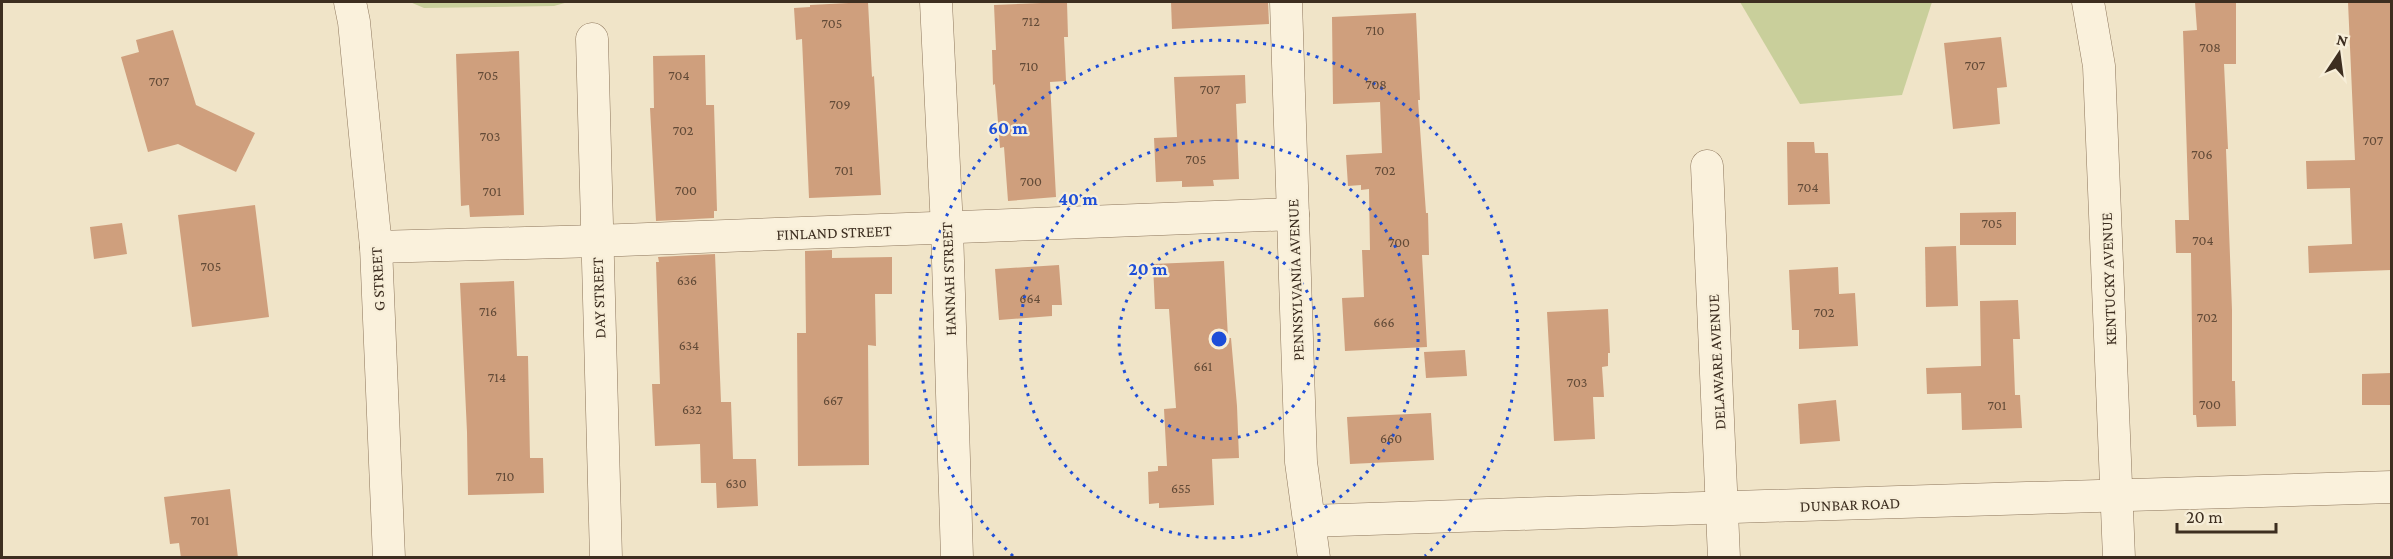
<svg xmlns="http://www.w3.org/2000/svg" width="2393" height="559" viewBox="0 0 2393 559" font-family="'Crimson Pro',serif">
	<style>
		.green { fill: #c9cf9b }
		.building { fill: #cf9f7d }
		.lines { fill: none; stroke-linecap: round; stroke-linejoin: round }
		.street-casing { stroke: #8d765c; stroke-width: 33 }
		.street { stroke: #faf1dc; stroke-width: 32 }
		.ring { fill: none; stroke: #1d4ed8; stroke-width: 3; stroke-dasharray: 3 6 }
		.labels { text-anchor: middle; stroke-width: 4.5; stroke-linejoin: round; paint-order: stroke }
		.number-label { font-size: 14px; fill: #624a37 }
		.street-label { font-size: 16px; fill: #3d2e20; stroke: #f7eed8 }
		.centre { fill: #1d4ed8; stroke: #f7eed8; stroke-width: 3 }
		.ring-label { font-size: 18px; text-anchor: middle; font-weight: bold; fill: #1d4ed8; stroke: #f7eed8; stroke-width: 4.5; stroke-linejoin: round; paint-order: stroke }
	</style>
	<rect width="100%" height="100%" fill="#f0e4c8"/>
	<g class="green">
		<polygon points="410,2 568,2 554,6 424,8"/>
		<polygon points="1740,2 1932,2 1902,95 1800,104"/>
	</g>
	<g class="building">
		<polygon points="868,2 872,77 874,76 881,195 809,198 802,39 796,40 794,8 810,7 810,5"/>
		<polygon points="1067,2 1068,37 1064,37 1066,81 1050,82 1056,197 1008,201 1004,147 1000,148 995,84 993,85 992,50 996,50 994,5"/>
		<polygon points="1171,2 1268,2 1269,24 1172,29"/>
		<polygon points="2195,2 2236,2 2236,64 2224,64 2228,149 2226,149 2232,310 2232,381 2235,381 2236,426 2197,427 2196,415 2193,415 2191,253 2176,253 2175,220 2189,220 2183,31 2197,30"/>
		<polygon points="2348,2 2391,2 2391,270 2309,273 2308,246 2352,244 2350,188 2307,189 2306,161 2355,160"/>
		<polygon points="1416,13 1420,100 1418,100 1426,213 1428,213 1429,255 1422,255 1427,347 1345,351 1342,298 1364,297 1362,250 1370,250 1369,189 1361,190 1361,185 1348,186 1346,155 1382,153 1380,102 1333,104 1332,17"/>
		<polygon points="173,30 196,105 255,133 236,172 178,144 148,152 121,57 139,52 136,40"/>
		<polygon points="2001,37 2007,87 1997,88 2000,124 1953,129 1944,43"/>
		<polygon points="519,51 524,215 470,217 469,205 461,206 456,54"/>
		<polygon points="705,55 706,105 714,105 717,211 714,211 714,218 656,221 650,108 654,108 653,56"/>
		<polygon points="1245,75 1246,103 1236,104 1239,179 1213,180 1214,186 1182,187 1182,181 1156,182 1154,138 1177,137 1174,77"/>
		<polygon points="1787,142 1814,142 1815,153 1828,153 1830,204 1788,205"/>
		<polygon points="255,205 269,317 192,327 178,215"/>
		<polygon points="2016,212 2016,245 1960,245 1960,213"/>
		<polygon points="122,223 127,254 94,259 90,227"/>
		<polygon points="1956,246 1958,306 1926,307 1925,247"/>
		<polygon points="832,250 832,258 892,257 892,294 875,294 876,346 868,345 869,465 798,466 797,333 806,333 805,251"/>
		<polygon points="715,254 721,402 731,402 733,459 756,459 758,506 717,508 716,483 701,483 700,444 655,446 652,384 660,384 656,262 659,262 658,257"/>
		<polygon points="1224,261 1228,338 1231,338 1237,406 1239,458 1212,459 1214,505 1159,508 1159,503 1149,504 1148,472 1158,471 1158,466 1167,466 1164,409 1176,408 1169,309 1155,309 1153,264"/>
		<polygon points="1059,265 1062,305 1052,305 1052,316 999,320 995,269"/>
		<polygon points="1838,267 1839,294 1855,293 1858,346 1799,349 1799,330 1792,330 1789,270"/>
		<polygon points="514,281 517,356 528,356 530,458 543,458 544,493 468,495 467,432 460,283"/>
		<polygon points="2018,300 2020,339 2013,339 2015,395 2020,395 2022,428 1962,430 1961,393 1927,394 1926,368 1981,366 1980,301"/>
		<polygon points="1608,309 1610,353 1608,353 1608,366 1602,367 1604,397 1593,397 1595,439 1554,441 1547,312"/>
		<polygon points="1465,350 1467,376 1426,378 1424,352"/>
		<polygon points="2391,373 2391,405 2362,405 2362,374"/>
		<polygon points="1836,400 1840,441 1800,444 1798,404"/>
		<polygon points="1431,413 1434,460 1350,464 1347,417"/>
		<polygon points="230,489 238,558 181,558 179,543 170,544 164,497"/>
	</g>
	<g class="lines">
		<defs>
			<g id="street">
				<polyline points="350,2 354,22 376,247 389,558"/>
				<polyline points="936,2 947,228 957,558"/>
				<polyline points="1286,2 1301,462 1314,558"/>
				<polyline points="2088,2 2099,66 2119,558"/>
				<polyline points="592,39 606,558"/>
				<polyline points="1707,166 1724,558"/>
				<polyline points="376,247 596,241 1293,214"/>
				<path d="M 1309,521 C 1670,510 2031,495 2392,487"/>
			</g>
		</defs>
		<use href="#street" class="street-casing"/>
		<use href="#street" class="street"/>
	</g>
	<g class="ring">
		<circle cx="1219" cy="339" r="100"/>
		<circle cx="1219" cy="339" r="199"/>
		<path d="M1013 556A299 299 0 1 1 1425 556"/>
	</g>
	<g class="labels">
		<g class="number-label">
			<text x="1031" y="26">712</text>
			<text x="832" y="28">705</text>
			<text x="1375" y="35">710</text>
			<text x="2210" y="52">708</text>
			<text x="1975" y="70">707</text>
			<text x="1029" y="71">710</text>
			<text x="488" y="80">705</text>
			<text x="679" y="80">704</text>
			<text x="159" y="86">707</text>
			<text x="1376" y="89">708</text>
			<text x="1210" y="94">707</text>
			<text x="840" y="109">709</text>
			<text x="683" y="135">702</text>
			<text x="490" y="141">703</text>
			<text x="2373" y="145">707</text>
			<text x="2202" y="159">706</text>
			<text x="1196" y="164">705</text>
			<text x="844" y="175">701</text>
			<text x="1385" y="175">702</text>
			<text x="1031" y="186">700</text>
			<text x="1808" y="192">704</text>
			<text x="686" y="195">700</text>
			<text x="492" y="196">701</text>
			<text x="1992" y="228">705</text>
			<text x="2203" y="245">704</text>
			<text x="1399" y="247">700</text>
			<text x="211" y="271">705</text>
			<text x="687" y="285">636</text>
			<text x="1030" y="303">664</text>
			<text x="488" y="316">716</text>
			<text x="1824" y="317">702</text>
			<text x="2207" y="322">702</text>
			<text x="1384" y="327">666</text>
			<text x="689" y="350">634</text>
			<text x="1203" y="371">661</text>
			<text x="497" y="382">714</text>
			<text x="1577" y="387">703</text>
			<text x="833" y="405">667</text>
			<text x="2210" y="409">700</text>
			<text x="1997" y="410">701</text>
			<text x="692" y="414">632</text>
			<text x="1391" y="443">660</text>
			<text x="505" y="481">710</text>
			<text x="736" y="488">630</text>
			<text x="1181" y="493">655</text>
			<text x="200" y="525">701</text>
		</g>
		<g class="street-label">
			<text transform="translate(834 232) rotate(-2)" y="6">FINLAND STREET</text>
			<text transform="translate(377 279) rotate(-93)" y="6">G STREET</text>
			<text transform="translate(948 279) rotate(-92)" y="6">HANNAH STREET</text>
			<text transform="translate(2108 279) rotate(-92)" y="6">KENTUCKY AVENUE</text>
			<text transform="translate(1295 280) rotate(-92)" y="6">PENNSYLVANIA AVENUE</text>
			<text transform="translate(598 298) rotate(-92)" y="6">DAY STREET</text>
			<text transform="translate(1716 362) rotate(-93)" y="6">DELAWARE AVENUE</text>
			<text transform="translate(1850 504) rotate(-2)" y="6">DUNBAR ROAD</text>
		</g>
	</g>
	<circle cx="1219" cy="339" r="9" class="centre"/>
	<g class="ring-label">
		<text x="1008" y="134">60 m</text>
		<text x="1078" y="205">40 m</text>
		<text x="1148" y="275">20 m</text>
	</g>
	<rect width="2393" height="559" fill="none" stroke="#3d2e20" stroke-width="6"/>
	<g transform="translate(2339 54) rotate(13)" stroke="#f7eed8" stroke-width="4.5" paint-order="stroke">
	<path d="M0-4.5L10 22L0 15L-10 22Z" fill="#3d2e20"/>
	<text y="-9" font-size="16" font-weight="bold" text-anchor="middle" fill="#3d2e20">N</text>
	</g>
	<path d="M2177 523v9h99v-9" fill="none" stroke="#3d2e20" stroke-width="3"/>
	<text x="2186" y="523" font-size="18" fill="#3d2e20" stroke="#f7eed8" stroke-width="4.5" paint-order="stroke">20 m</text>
</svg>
